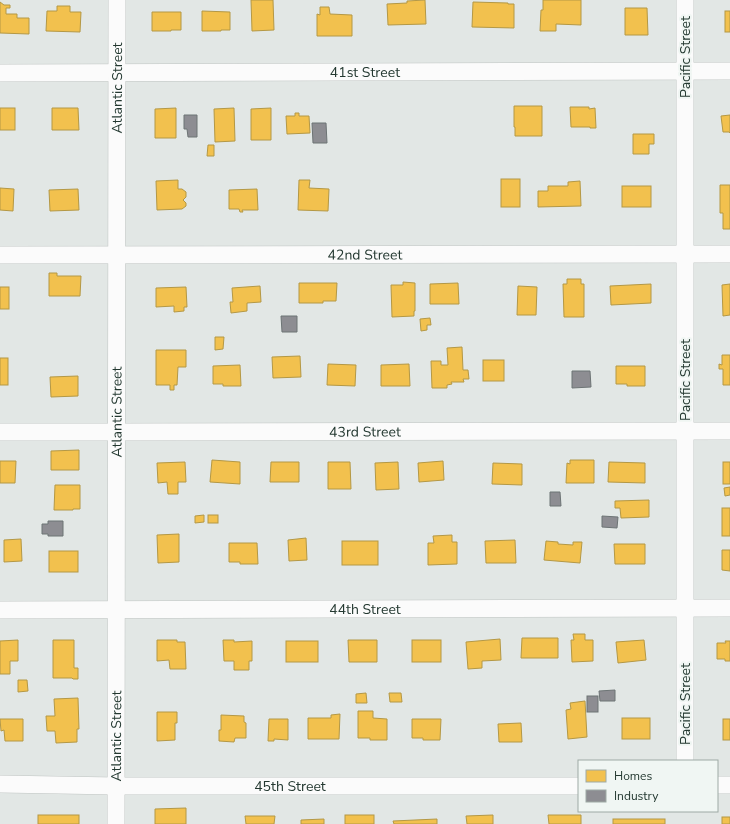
<svg xmlns="http://www.w3.org/2000/svg" width="730" height="824" viewBox="0 0 730 824" font-family="'Nunito Sans',sans-serif">
	<style>
		.homes { fill: #f2c14e; stroke: #b49845 }
		.industry { fill: #8d8d92; stroke: #6d7475 }
		.lines { fill: none; stroke-linecap: round; stroke-linejoin: round }
		.street-casing { stroke: #bfc4c2; stroke-width: 18 }
		.street { stroke: #fbfbfb; stroke-width: 17 }
		.labels { text-anchor: middle; stroke-width: 4; stroke-linejoin: round; paint-order: stroke }
		.street-label { font-size: 14px; fill: #233830; stroke: #f0f6f3 }
	</style>
	<rect width="100%" height="100%" fill="#e2e7e5"/>
	<g class="homes">
		<polygon points="251,0 273,0 274,30 252,31"/>
		<polygon points="425,0 426,24 388,25 387,4 407,3 407,1"/>
		<polygon points="543,0 581,0 581,25 556,24 556,31 540,31 541,10 543,10"/>
		<polygon points="0,2 4,5 10,5 10,8 6,8 6,14 17,14 17,18 29,18 29,34 0,33"/>
		<polygon points="473,2 508,3 508,4 514,4 514,28 472,27"/>
		<polygon points="57,6 70,6 70,12 81,12 80,32 46,31 47,11 57,11"/>
		<polygon points="320,7 329,7 330,14 352,15 352,36 317,36 317,14 320,15"/>
		<polygon points="625,8 647,8 648,35 625,35"/>
		<polygon points="202,11 230,12 230,30 221,30 221,31 202,31"/>
		<rect x="725" y="11" width="5" height="21"/>
		<polygon points="152,12 181,12 181,30 171,30 171,31 152,31"/>
		<polygon points="514,106 542,106 542,136 515,136 515,127 514,127"/>
		<polygon points="570,107 589,107 589,109 595,108 596,128 590,128 590,127 571,127"/>
		<rect x="0" y="108" width="15" height="22"/>
		<polygon points="52,108 78,108 79,130 52,130"/>
		<polygon points="176,108 176,138 155,138 155,109"/>
		<polygon points="234,108 235,141 215,142 214,109"/>
		<polygon points="271,108 271,140 251,140 251,109"/>
		<polygon points="295,113 299,113 299,116 309,116 310,133 287,134 286,116 295,116"/>
		<polygon points="730,115 730,133 729,132 723,132 721,116"/>
		<polygon points="633,134 654,134 654,144 649,144 649,154 633,154"/>
		<polygon points="208,145 214,145 214,156 207,156"/>
		<rect x="501" y="179" width="19" height="28"/>
		<polygon points="178,180 178,189 182,189 186,192 186,197 183,200 186,203 186,206 182,209 157,210 156,181"/>
		<polygon points="299,180 310,180 309,188 329,189 328,211 298,210"/>
		<polygon points="580,181 581,206 538,207 538,191 548,191 548,186 568,186 568,182"/>
		<polygon points="720,185 730,185 730,229 723,229 723,213 720,213"/>
		<rect x="622" y="186" width="29" height="21"/>
		<polygon points="0,188 14,189 13,211 0,210"/>
		<polygon points="78,189 79,210 50,211 49,190"/>
		<polygon points="257,189 258,210 242,210 243,212 240,212 239,209 229,209 229,190"/>
		<polygon points="49,273 57,273 57,276 81,276 80,296 49,296"/>
		<polygon points="567,279 581,279 581,284 584,284 584,317 564,317 563,284 567,284"/>
		<polygon points="403,282 415,283 415,311 414,311 414,316 392,317 391,285 403,285"/>
		<polygon points="299,283 337,283 336,301 323,301 323,303 299,303"/>
		<polygon points="458,283 459,304 430,304 430,284"/>
		<polygon points="651,284 651,303 611,305 610,286"/>
		<polygon points="730,284 730,315 723,316 722,285"/>
		<polygon points="260,286 261,302 247,303 247,311 231,313 230,302 233,302 232,288"/>
		<polygon points="518,286 537,287 536,315 517,315"/>
		<rect x="0" y="287" width="9" height="22"/>
		<polygon points="186,287 187,307 184,307 184,311 174,312 174,306 156,307 156,288"/>
		<polygon points="430,318 431,325 427,325 427,330 421,331 420,319"/>
		<polygon points="215,337 224,337 223,349 215,350"/>
		<polygon points="462,347 463,370 468,370 469,379 463,379 464,382 451,382 452,384 447,385 447,388 432,388 431,361 441,361 441,365 448,365 447,348"/>
		<polygon points="156,350 186,350 186,367 178,367 177,385 174,385 174,390 170,390 170,385 156,385"/>
		<polygon points="722,355 730,355 730,385 723,385 723,369 719,369 719,364 722,365"/>
		<polygon points="300,356 301,377 273,378 272,357"/>
		<rect x="0" y="358" width="8" height="27"/>
		<rect x="483" y="360" width="21" height="21"/>
		<polygon points="328,364 356,365 355,386 327,385"/>
		<polygon points="409,364 410,386 381,386 381,365"/>
		<polygon points="240,365 241,386 223,386 223,384 213,384 213,366"/>
		<polygon points="616,366 645,366 645,386 627,386 627,384 616,384"/>
		<polygon points="78,376 78,396 51,397 50,377"/>
		<polygon points="79,450 79,470 51,470 51,451"/>
		<polygon points="212,460 240,462 240,484 210,482"/>
		<polygon points="570,460 594,460 594,483 566,483 567,463 570,464"/>
		<polygon points="0,461 16,461 15,483 0,483"/>
		<polygon points="443,461 444,480 419,482 418,463"/>
		<polygon points="185,462 186,482 178,482 178,494 168,494 167,482 158,483 157,463"/>
		<polygon points="271,462 299,462 299,482 270,482"/>
		<polygon points="328,462 350,462 351,489 328,489"/>
		<polygon points="398,462 399,489 376,490 375,463"/>
		<polygon points="609,462 645,463 645,483 608,482"/>
		<rect x="723" y="462" width="7" height="22"/>
		<polygon points="493,463 522,464 522,485 492,484"/>
		<polygon points="55,485 80,485 80,509 73,509 73,510 54,510"/>
		<polygon points="730,487 730,495 725,496 724,488"/>
		<polygon points="649,500 649,517 621,518 620,508 615,508 615,501"/>
		<rect x="722" y="508" width="8" height="28"/>
		<polygon points="204,515 204,522 195,523 195,516"/>
		<rect x="208" y="515" width="10" height="8"/>
		<polygon points="179,534 179,562 158,563 157,535"/>
		<polygon points="452,535 452,542 457,542 457,564 428,565 428,543 434,543 433,536"/>
		<polygon points="306,538 307,560 289,561 288,540"/>
		<polygon points="21,539 22,561 4,562 4,540"/>
		<polygon points="515,540 516,563 486,563 485,541"/>
		<rect x="342" y="541" width="36" height="24"/>
		<polygon points="546,541 558,542 558,544 573,545 573,542 582,542 580,563 544,560"/>
		<polygon points="229,543 257,543 258,564 240,564 240,562 229,562"/>
		<polygon points="614,544 645,544 645,564 615,564"/>
		<polygon points="722,550 730,550 730,571 722,570"/>
		<rect x="49" y="551" width="29" height="21"/>
		<polygon points="573,634 585,634 585,640 593,640 593,661 572,662 571,640 574,640"/>
		<polygon points="522,638 558,638 558,658 521,658"/>
		<polygon points="500,639 501,660 482,661 482,668 468,669 466,642"/>
		<polygon points="18,640 18,661 10,661 10,674 0,674 0,641"/>
		<polygon points="53,640 74,640 74,668 78,668 78,679 73,679 72,678 53,678"/>
		<polygon points="157,640 177,640 177,642 185,642 186,669 170,669 169,660 157,661"/>
		<polygon points="223,640 234,640 234,642 252,641 252,661 249,661 249,670 234,670 234,661 224,661"/>
		<polygon points="348,640 377,640 377,662 349,662"/>
		<rect x="412" y="640" width="29" height="22"/>
		<polygon points="644,640 646,660 618,663 616,642"/>
		<rect x="286" y="641" width="32" height="21"/>
		<polygon points="725,641 730,641 730,661 725,661 725,659 717,659 717,643 726,643"/>
		<polygon points="18,680 27,680 28,691 18,692"/>
		<polygon points="366,693 367,703 356,703 356,694"/>
		<polygon points="389,693 401,693 402,702 390,702"/>
		<polygon points="78,698 79,729 77,729 77,742 56,743 55,731 47,731 46,716 55,716 54,699"/>
		<polygon points="585,701 587,737 568,739 566,710 571,709 570,703"/>
		<polygon points="358,711 373,711 373,718 387,719 387,740 370,740 370,738 358,738"/>
		<polygon points="157,712 177,712 177,723 175,723 175,740 157,741"/>
		<polygon points="340,714 339,739 308,739 308,718 331,718 331,715"/>
		<polygon points="221,715 244,716 244,722 246,723 246,738 235,738 234,742 219,741 219,730 221,730"/>
		<rect x="622" y="718" width="28" height="21"/>
		<polygon points="0,719 23,719 23,741 5,741 4,730 1,731"/>
		<polygon points="269,719 288,719 288,740 274,739 274,741 268,741"/>
		<polygon points="412,719 441,719 440,740 423,740 423,738 412,738"/>
		<rect x="723" y="719" width="7" height="21"/>
		<polygon points="521,723 522,742 499,742 498,724"/>
		<polygon points="186,808 186,824 155,824 155,809"/>
		<rect x="38" y="815" width="41" height="9"/>
		<rect x="345" y="815" width="29" height="9"/>
		<polygon points="493,815 493,824 467,824 466,816"/>
		<polygon points="548,815 581,815 581,824 549,824"/>
		<polygon points="245,816 275,816 274,824 246,824"/>
		<rect x="722" y="817" width="8" height="7"/>
		<polygon points="324,819 324,824 301,824 301,820"/>
		<polygon points="437,819 437,824 394,824 393,821"/>
		<rect x="613" y="819" width="52" height="5"/>
	</g>
	<g class="industry">
		<polygon points="184,115 197,115 197,137 188,137 187,129 184,129"/>
		<polygon points="312,123 326,123 327,143 313,143"/>
		<polygon points="281,316 297,316 297,332 282,332"/>
		<polygon points="572,371 590,371 591,387 572,388"/>
		<polygon points="550,492 560,492 561,506 550,506"/>
		<polygon points="602,516 618,517 617,528 602,527"/>
		<polygon points="48,521 63,521 63,536 48,536 48,534 42,534 42,524 48,524"/>
		<polygon points="615,690 615,701 600,701 599,691"/>
		<rect x="587" y="696" width="11" height="16"/>
	</g>
	<g class="lines">
		<defs>
			<g id="street">
				<path id="s1" d="M 0,73 L 730,71"/>
				<path id="s2" d="M 0,255 L 730,254"/>
				<path id="s3" d="M 0,432 L 117,432 L 730,431"/>
				<path id="s4" d="M 0,610 L 730,608"/>
				<polyline points="685,761 685,0"/>
				<path id="s5" d="M 0,784 L 116,786 L 579,786"/>
				<polyline points="717,785 730,785"/>
				<path id="s6" d="M 116,824 L 117,0"/>
			</g>
		</defs>
		<use href="#street" class="street-casing"/>
		<use href="#street" class="street"/>
	</g>
	<g class="labels">
		<g class="street-label">
			<text transform="translate(685 57) rotate(-90)" y="5">Pacific Street</text>
			<text dy="5" stroke="none"><textPath href="#s1" startOffset="365">41st Street</textPath></text>
			<text dy="5" stroke="none"><textPath href="#s6" startOffset="736">Atlantic Street</textPath></text>
			<text dy="5" stroke="none"><textPath href="#s2" startOffset="365">42nd Street</textPath></text>
			<text transform="translate(685 380) rotate(-90)" y="5">Pacific Street</text>
			<text dy="5" stroke="none"><textPath href="#s6" startOffset="412">Atlantic Street</textPath></text>
			<text dy="5" stroke="none"><textPath href="#s3" startOffset="365">43rd Street</textPath></text>
			<text dy="5" stroke="none"><textPath href="#s4" startOffset="365">44th Street</textPath></text>
			<text transform="translate(685 704) rotate(-90)" y="5">Pacific Street</text>
			<text dy="5" stroke="none"><textPath href="#s6" startOffset="88">Atlantic Street</textPath></text>
			<text dy="5" stroke="none"><textPath href="#s5" startOffset="290">45th Street</textPath></text>
		</g>
	</g>
	<rect x="578" y="760" width="140" height="52" fill="#f0f6f3" stroke="#9eaaa5"/>
	<rect x="586" y="770" width="20" height="12" fill="#f2c14e" stroke="#9eaaa5"/>
	<text x="614" y="780" font-size="12" fill="#233830">Homes</text>
	<rect x="586" y="790" width="20" height="12" fill="#8d8d92" stroke="#9eaaa5"/>
	<text x="614" y="800" font-size="12" fill="#233830">Industry</text>
</svg>
